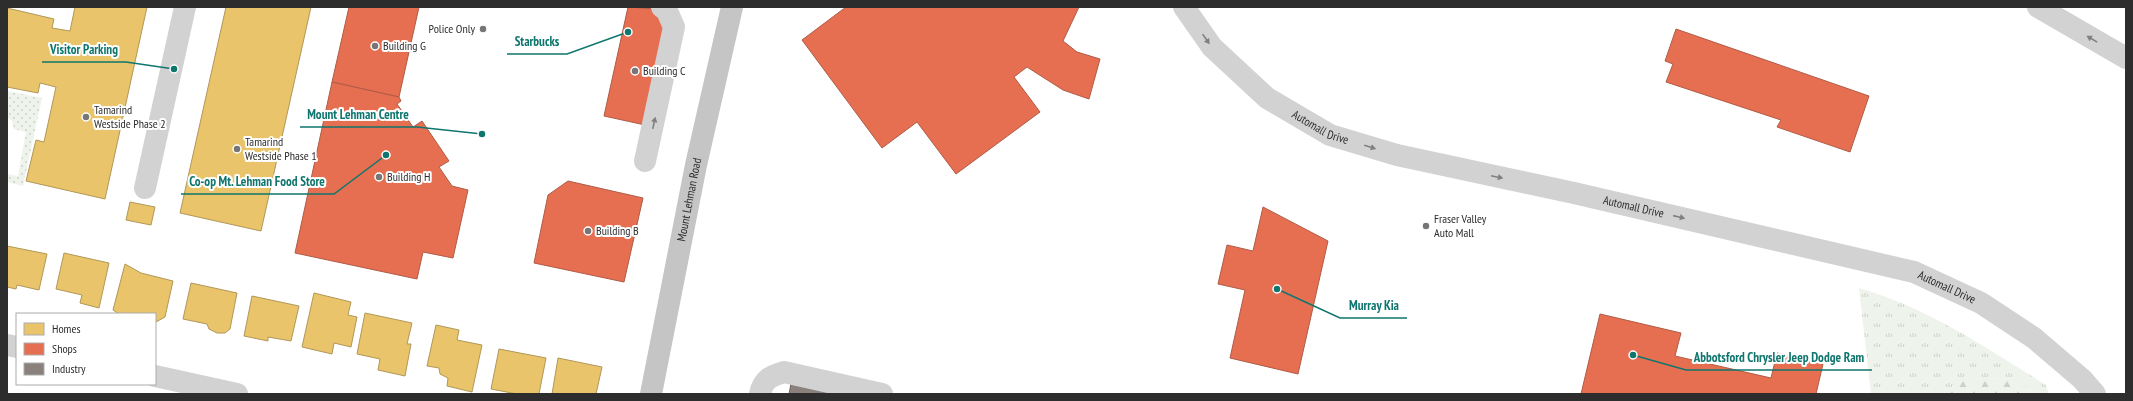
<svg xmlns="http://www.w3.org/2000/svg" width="2133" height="401" viewBox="0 0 2133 401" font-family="'PT Sans Narrow',sans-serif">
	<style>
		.grass { fill: url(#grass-tufts) }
		.forest { fill: url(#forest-firs) }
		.park { fill: url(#park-dots) }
		.homes { fill: #e9c46a; stroke: #b19758 }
		.shops { fill: #e76f51; stroke: #af5b46 }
		.industry { fill: #8a817c; stroke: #6e6864 }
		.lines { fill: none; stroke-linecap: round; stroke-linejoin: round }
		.minor { stroke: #d2d2d2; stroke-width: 22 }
		.major { stroke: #c5c5c5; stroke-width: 22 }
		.oneway { fill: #808080 }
		.poi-dot { fill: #767676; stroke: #fff; stroke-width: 1.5 }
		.labels { text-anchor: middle; stroke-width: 4; stroke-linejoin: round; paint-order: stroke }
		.poi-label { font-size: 12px; fill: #2d2d2d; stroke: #fff; text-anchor: start }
		.street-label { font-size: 12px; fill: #2d2d2d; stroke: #fff }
		.leader { fill: none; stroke: #0f766e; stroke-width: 1.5 }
		.callout-dot { fill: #0f766e; stroke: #fff; stroke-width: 1.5 }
		.callout-label { font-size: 13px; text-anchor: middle; font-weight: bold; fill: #0f766e; stroke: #fff; stroke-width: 4; stroke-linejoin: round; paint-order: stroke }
	</style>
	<defs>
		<pattern id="grass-tufts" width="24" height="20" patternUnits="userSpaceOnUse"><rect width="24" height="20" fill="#eef3eb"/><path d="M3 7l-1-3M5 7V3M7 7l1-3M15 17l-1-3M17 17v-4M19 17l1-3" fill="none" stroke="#ccd1ca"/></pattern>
		<pattern id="forest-firs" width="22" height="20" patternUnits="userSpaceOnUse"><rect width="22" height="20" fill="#eef3eb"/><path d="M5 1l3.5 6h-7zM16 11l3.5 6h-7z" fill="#ccd1ca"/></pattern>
		<pattern id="park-dots" width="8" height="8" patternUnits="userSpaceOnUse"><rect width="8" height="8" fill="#eef3eb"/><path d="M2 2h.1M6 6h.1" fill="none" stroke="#ccd1ca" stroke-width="1.8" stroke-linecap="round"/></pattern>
	</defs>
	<rect width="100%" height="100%" fill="#fff"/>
	<path class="grass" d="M 1859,288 C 1928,308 1985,347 2046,385 L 2049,394 L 2035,394 L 2018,379 L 1969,378 L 1942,394 L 1871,394 Z"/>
	<polygon class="forest" points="1969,378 2018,379 2035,394 1942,394"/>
	<polygon class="park" points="7,91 42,98 23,186 7,182 7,174 18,176 26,132 14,129 12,121 7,118"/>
	<g class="homes">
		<polygon points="75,7 147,7 105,199 26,181 36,140 44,142 56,87 40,83 38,93 7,87 7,8 54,19 52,28 70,31"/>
		<polygon points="226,7 311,7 261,231 180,213"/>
		<polygon points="130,202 155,207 151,225 126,220"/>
		<polygon points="7,246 47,254 39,290 17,285 16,289 7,287"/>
		<polygon points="64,253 109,263 99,308 80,303 82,295 56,289"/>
		<polygon points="125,264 141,273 173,281 165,317 156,322 155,314 119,314 113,310"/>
		<polygon points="191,283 237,293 230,329 225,333 217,333 209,329 207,324 183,319"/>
		<polygon points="314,293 351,302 348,315 357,317 351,347 334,343 332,354 302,347"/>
		<polygon points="252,296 299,306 291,341 268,337 268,341 244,336"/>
		<polygon points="365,313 412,323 407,344 411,344 405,376 378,370 380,359 357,354"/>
		<polygon points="436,325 459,330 457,340 482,345 472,392 447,386 448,378 440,374 439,368 427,366"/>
		<polygon points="499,349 546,358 539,394 517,394 491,389"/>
		<polygon points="558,358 602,367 596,394 552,394"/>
	</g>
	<g class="shops">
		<polygon points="349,7 419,7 399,97 332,82"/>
		<polygon points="628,7 655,9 667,26 645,125 604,116"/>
		<polygon points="846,7 1079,7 1063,41 1077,52 1100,59 1089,99 1063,90 1027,67 1014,77 1040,112 956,174 917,122 882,148 802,40"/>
		<polygon points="1676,29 1869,96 1850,152 1777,127 1781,120 1666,82 1673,64 1665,61"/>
		<polygon points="332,82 399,97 401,101 397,104 413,127 422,121 449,161 439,167 452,186 468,190 453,258 423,252 417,279 295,253"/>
		<polygon points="568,181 643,198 624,282 534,263 548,195"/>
		<polygon points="1263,207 1328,241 1298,374 1230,358 1245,290 1218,284 1227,245 1253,251"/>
		<polygon points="1600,314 1681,333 1675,356 1771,378 1777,353 1823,364 1816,394 1581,394"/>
	</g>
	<polygon class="industry" points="792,378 837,394 789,394"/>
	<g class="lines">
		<g class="minor">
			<path id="s1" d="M 1184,7 L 1212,47 L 1267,98 L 1330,135 L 1397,155 L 1574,193 L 1914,272 L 1981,303 L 2034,338 L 2082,379 L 2095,394"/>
			<polyline points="2038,7 2126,58"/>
			<polyline points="645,161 674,27 667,11 662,7"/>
			<polyline points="145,188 185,7"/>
			<polyline points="7,345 17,347"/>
			<polyline points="155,376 237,394"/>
			<path d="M 760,394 C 763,379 771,376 784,372 L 882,394"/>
		</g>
		<path class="major" id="s2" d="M 651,394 L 696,165 L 732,7"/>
	</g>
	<defs><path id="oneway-solid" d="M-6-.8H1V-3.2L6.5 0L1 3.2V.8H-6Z"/></defs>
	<g class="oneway">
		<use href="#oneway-solid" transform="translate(1206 39) rotate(55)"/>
		<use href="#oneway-solid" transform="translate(2092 39) rotate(-149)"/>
		<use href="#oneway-solid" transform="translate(654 123) rotate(-78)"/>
		<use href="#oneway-solid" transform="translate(1370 147) rotate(17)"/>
		<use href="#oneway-solid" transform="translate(1497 177) rotate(12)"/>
		<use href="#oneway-solid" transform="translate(1679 217) rotate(13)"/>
	</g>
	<g class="poi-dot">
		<circle cx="483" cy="29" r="4"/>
		<circle cx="375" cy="46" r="4"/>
		<circle cx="635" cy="71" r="4"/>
		<circle cx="86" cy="117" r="4"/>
		<circle cx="237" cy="149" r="4"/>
		<circle cx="379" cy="177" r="4"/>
		<circle cx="1426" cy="226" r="4"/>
		<circle cx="588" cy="231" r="4"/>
	</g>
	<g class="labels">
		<g class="poi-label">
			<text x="475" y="33" text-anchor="end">Police Only</text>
			<text x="383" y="50">Building G</text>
			<text x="643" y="75">Building C</text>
			<text x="94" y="114">Tamarind<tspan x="94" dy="14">Westside Phase 2</tspan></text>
			<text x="245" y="146">Tamarind<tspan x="245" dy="14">Westside Phase 1</tspan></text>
			<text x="387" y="181">Building H</text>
			<text x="1434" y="223">Fraser Valley<tspan x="1434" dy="14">Auto Mall</tspan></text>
			<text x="596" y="235">Building B</text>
		</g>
		<g class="street-label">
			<text dy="4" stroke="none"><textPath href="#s1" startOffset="185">Automall Drive</textPath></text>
			<text dy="4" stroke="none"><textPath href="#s2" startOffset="198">Mount Lehman Road</textPath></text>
			<text dy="4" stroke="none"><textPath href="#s1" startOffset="509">Automall Drive</textPath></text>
			<text dy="4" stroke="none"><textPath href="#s1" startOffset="833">Automall Drive</textPath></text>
		</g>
	</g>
	<path class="leader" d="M628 32L567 54H507M174 69L126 62H42M482 134L417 127H300M386 155L334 194H181M1277 289L1340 318H1407M1633 355L1686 370H1872"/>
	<g class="callout-dot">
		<circle cx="628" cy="32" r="4"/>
		<circle cx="174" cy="69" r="4"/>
		<circle cx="482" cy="134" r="4"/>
		<circle cx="386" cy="155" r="4"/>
		<circle cx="1277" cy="289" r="4"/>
		<circle cx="1633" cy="355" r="4"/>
	</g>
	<g class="callout-label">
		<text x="537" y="46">Starbucks</text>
		<text x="84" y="54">Visitor Parking</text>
		<text x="358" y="119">Mount Lehman Centre</text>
		<text x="257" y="186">Co-op Mt. Lehman Food Store</text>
		<text x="1374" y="310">Murray Kia</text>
		<text x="1779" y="362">Abbotsford Chrysler Jeep Dodge Ram</text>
	</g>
	<rect width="2133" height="401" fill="none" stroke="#2d2d2d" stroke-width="16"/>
	<rect x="16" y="313" width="140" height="72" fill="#ffffff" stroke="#ababab"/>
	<rect x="24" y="323" width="20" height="12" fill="#e9c46a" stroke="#ababab"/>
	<text x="52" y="333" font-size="12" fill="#2d2d2d">Homes</text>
	<rect x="24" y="343" width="20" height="12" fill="#e76f51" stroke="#ababab"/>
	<text x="52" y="353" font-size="12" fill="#2d2d2d">Shops</text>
	<rect x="24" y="363" width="20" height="12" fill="#8a817c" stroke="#ababab"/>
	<text x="52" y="373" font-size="12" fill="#2d2d2d">Industry</text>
</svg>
